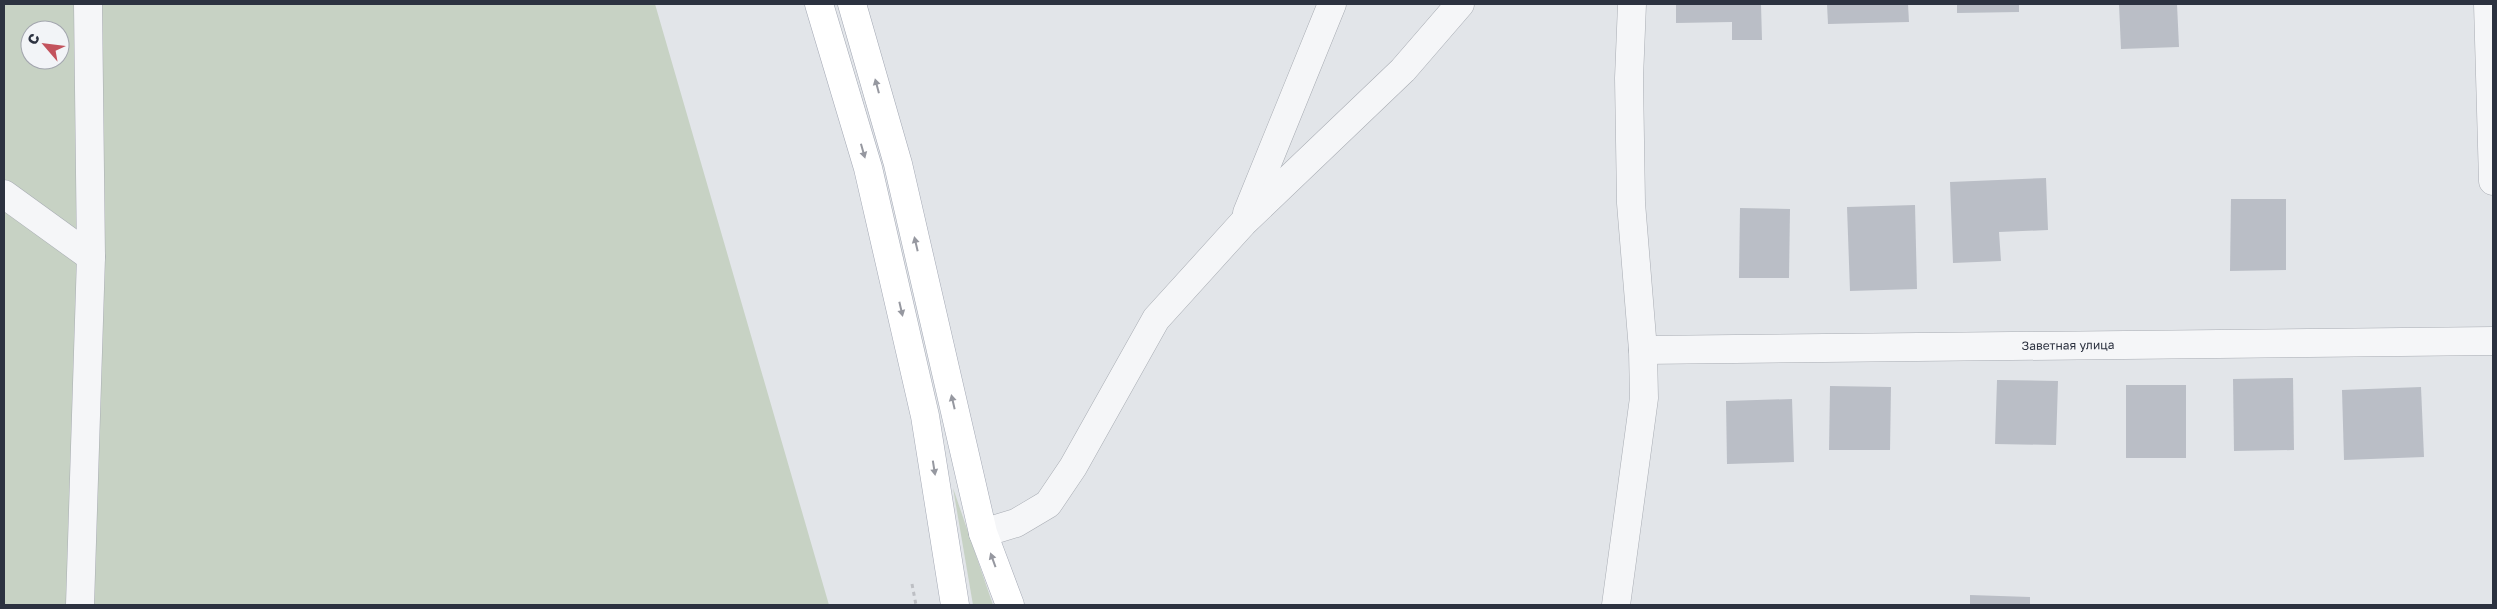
<svg xmlns="http://www.w3.org/2000/svg" width="2497" height="609" viewBox="0 0 2497 609" font-family="'Golos Text',sans-serif">
	<style>
		.green { fill: #c7d2c4; fill-rule: evenodd }
		.building { fill: #babec6 }
		.lines { fill: none; stroke-linecap: round; stroke-linejoin: round }
		.minor-casing { stroke: #a8acb3; stroke-width: 29 }
		.major-casing { stroke: #a3a8b4; stroke-width: 29 }
		.path { stroke: #bdbfc4; stroke-width: 3; stroke-dasharray: 4 4; stroke-linecap: butt }
		.minor { stroke: #f5f6f8; stroke-width: 28 }
		.major { stroke: #fff; stroke-width: 28 }
		.oneway { fill: #9698a0 }
		.labels { text-anchor: middle; stroke-width: 4; stroke-linejoin: round; paint-order: stroke }
		.street-label { font-size: 12px; fill: #2c3240; stroke: #f2f4f7 }
	</style>
	<rect width="100%" height="100%" fill="#e2e5e9"/>
	<g class="green">
		<path d="M 4,4 L 655,4 L 829,605 L 4,605 ZM 30,30 L 60,30 L 60,60 L 30,60 Z"/>
		<polygon points="953,488 993,605 973,605"/>
	</g>
	<g class="building">
		<polygon points="1676,4 1761,4 1762,40 1732,40 1732,22 1676,23"/>
		<polygon points="1827,4 1908,4 1909,22 1828,24"/>
		<polygon points="1957,4 2019,4 2019,12 1957,13"/>
		<polygon points="2119,4 2177,4 2179,47 2121,49"/>
		<polygon points="2046,178 2048,230 1999,232 2001,261 1953,263 1950,182"/>
		<polygon points="2231,199 2286,199 2286,270 2230,271"/>
		<polygon points="1915,205 1917,289 1850,291 1847,207"/>
		<polygon points="1740,208 1790,209 1789,278 1739,278"/>
		<polygon points="2293,378 2294,450 2234,451 2233,379"/>
		<polygon points="1997,380 2058,381 2056,445 1995,444"/>
		<rect x="2126" y="385" width="60" height="73"/>
		<polygon points="1830,386 1891,387 1890,450 1829,450"/>
		<polygon points="2421,387 2424,457 2344,460 2342,390"/>
		<polygon points="1792,399 1794,462 1727,464 1726,401"/>
		<polygon points="1970,595 2030,597 2030,605 1970,605"/>
	</g>
	<g class="lines">
		<defs>
			<g id="minor">
				<polyline points="2488,4 2493,181"/>
				<polyline points="4,194 91,257"/>
				<polyline points="1247,213 1332,4"/>
				<path id="s1" d="M 1643,350 L 2493,341"/>
				<polyline points="983,533 1016,523 1048,504 1073,467 1156,319 1243,223 1403,70 1460,4"/>
				<polyline points="80,605 91,257 88,4"/>
				<polyline points="1616,605 1644,398 1643,350 1631,203 1629,78 1632,4"/>
			</g>
			<g id="major">
				<polyline points="819,4 868,168 925,416 955,605"/>
				<polyline points="852,4 898,164 983,533 1010,605"/>
			</g>
		</defs>
		<use href="#minor" class="minor-casing"/>
		<use href="#major" class="major-casing"/>
		<polyline class="path" points="912,584 916,605"/>
		<use href="#minor" class="minor"/>
		<use href="#major" class="major"/>
	</g>
	<defs><path id="oneway-solid" d="M-6-.8H1V-3.2L6.5 0L1 3.2V.8H-6Z" transform="scale(1.25)"/></defs>
	<g class="oneway">
		<use href="#oneway-solid" transform="translate(877 86) rotate(-105)"/>
		<use href="#oneway-solid" transform="translate(863 151) rotate(74)"/>
		<use href="#oneway-solid" transform="translate(916 244) rotate(-103)"/>
		<use href="#oneway-solid" transform="translate(901 309) rotate(77)"/>
		<use href="#oneway-solid" transform="translate(953 402) rotate(-103)"/>
		<use href="#oneway-solid" transform="translate(934 468) rotate(81)"/>
		<use href="#oneway-solid" transform="translate(993 560) rotate(-110)"/>
	</g>
	<g class="labels">
		<g class="street-label">
			<text dy="4" stroke="none"><textPath href="#s1" startOffset="425">Заветная улица</textPath></text>
		</g>
	</g>
	<rect width="2497" height="609" fill="none" stroke="#2c3240" stroke-width="10"/>
	<g transform="translate(45 45) rotate(298)"><circle r="24" fill="#f2f4f7" stroke="#a3a6ae"/>
	<path d="M0-4L9 19L0 12L-9 19Z" fill="#c3535d"/>
	<text y="-8" font-size="14" font-weight="bold" text-anchor="middle" fill="#2c3240">С</text>
	</g>
</svg>
